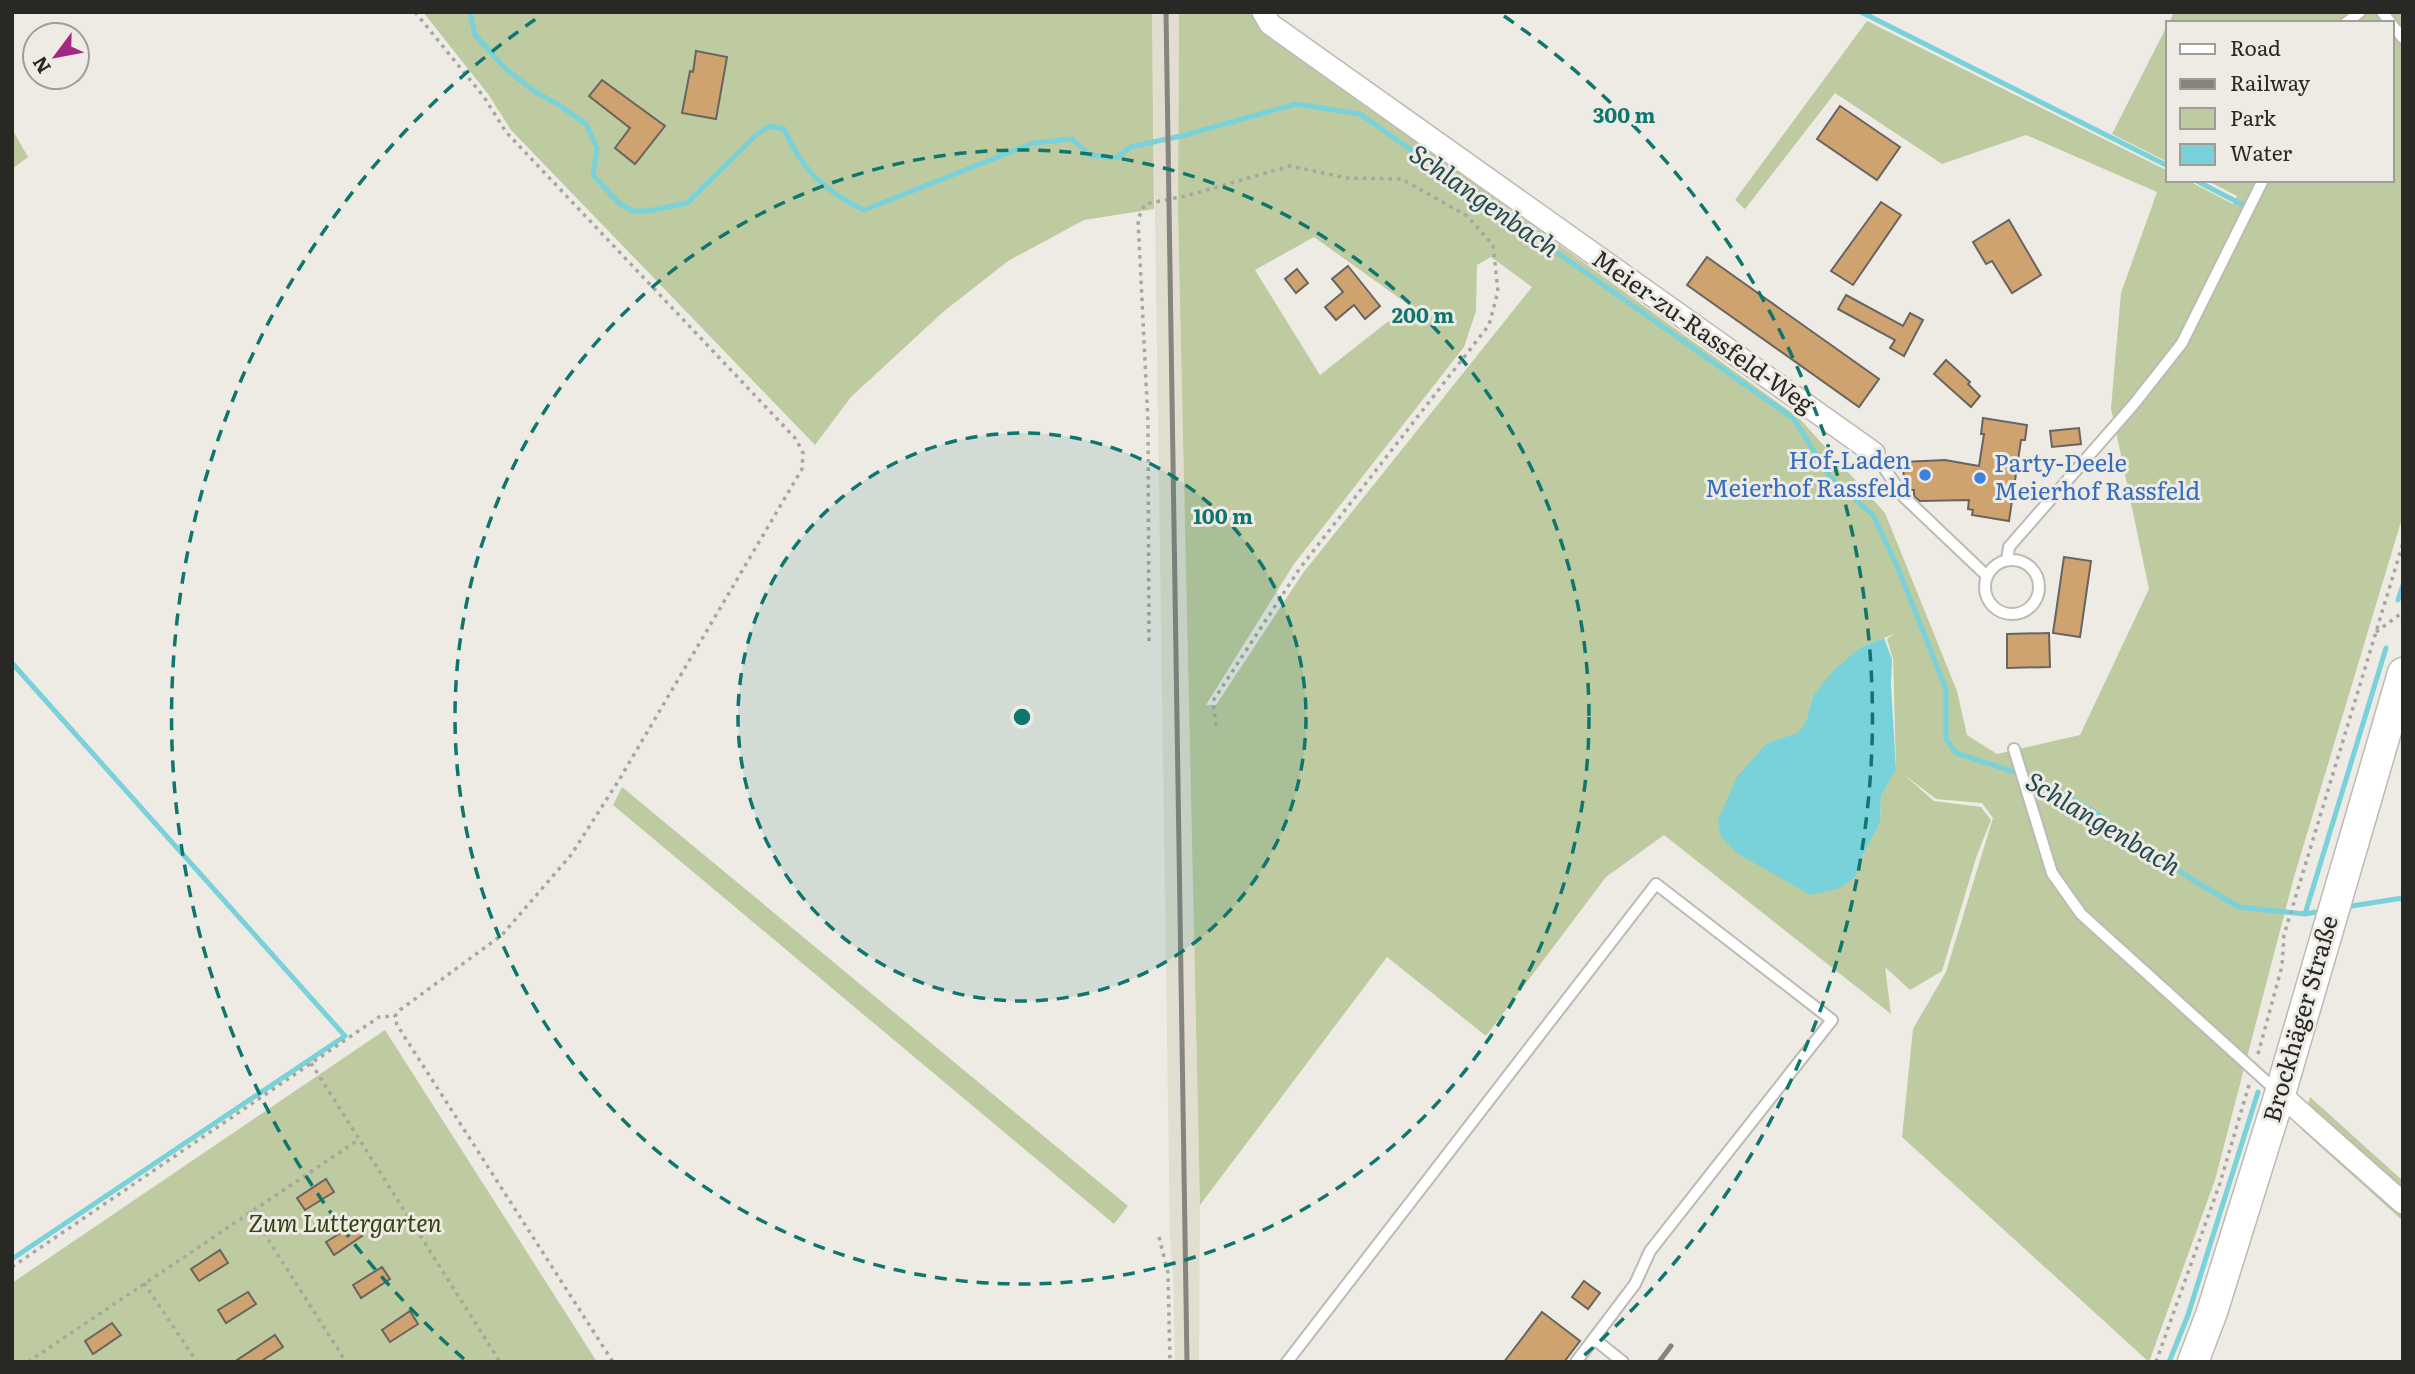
<svg xmlns="http://www.w3.org/2000/svg" width="2415" height="1374" viewBox="0 0 2415 1374" font-family="Literata,serif">
	<style>
		.built { fill: #e1ded0 }
		.green { fill: #beca9f; fill-rule: evenodd }
		.water { fill: #79d1da }
		.lines { fill: none; stroke-linecap: round; stroke-linejoin: round }
		.stream { stroke: #79d1da; stroke-width: 5 }
		.building { fill: #cfa36f; stroke: #696460; stroke-width: 2 }
		.service-casing { stroke: #bbbab4; stroke-width: 14 }
		.minor-casing { stroke: #bbbab4; stroke-width: 24 }
		.secondary-casing { stroke: #bbbab4; stroke-width: 33 }
		.path { stroke: #a7a6a0; stroke-width: 3.5; stroke-dasharray: 3.5 5; stroke-linecap: butt }
		.service { stroke: #fff; stroke-width: 10 }
		.minor { stroke: #fff; stroke-width: 21 }
		.secondary { stroke: #fff; stroke-width: 30 }
		.rail { stroke: #85847f; stroke-width: 5 }
		.ring { fill: none; stroke: #0f766e; stroke-width: 3.5; stroke-dasharray: 12 9 }
		.shop-dot { fill: #3f7fe0; stroke: #edebe4; stroke-width: 2.5 }
		.labels { text-anchor: middle; stroke-width: 6; stroke-linejoin: round; paint-order: stroke }
		.street-label { font-size: 24px; fill: #282825; stroke: #edebe4 }
		.shop-label { font-size: 24px; fill: #366cbe; stroke: #edebe4; text-anchor: end }
		.park-label { font-size: 24px; font-style: italic; fill: #364112; stroke: #edebe4 }
		.water-label { font-size: 26px; font-style: italic; fill: #224b4f; stroke: #edebe4 }
		.centre { fill: #0f766e; stroke: #edebe4; stroke-width: 3.5 }
		.ring-label { font-size: 21px; text-anchor: middle; font-weight: bold; fill: #0f766e; stroke: #edebe4; stroke-width: 6; stroke-linejoin: round; paint-order: stroke }
	</style>
	<rect width="100%" height="100%" fill="#edebe4"/>
	<polygon class="built" points="1152,12 1179,12 1178,212 1200,1205 1199,1362 1175,1362 1173,1272 1170,1240"/>
	<g class="green">
		<polygon points="423,12 1152,12 1154,209 1084,220 1008,261 943,312 851,397 815,445 511,130 488,94"/>
		<path d="M 1179,12 L 1252,12 L 1263,31 L 1799,418 L 1885,513 L 1957,691 L 1967,735 L 1997,754 L 2080,735 L 2149,589 L 2111,408 L 2121,293 L 2157,192 L 2026,135 L 1942,164 L 1835,93 L 1745,209 L 1735,200 L 1867,21 L 2168,171 L 2168,180 L 2187,180 L 2233,204 L 2237,196 L 2206,180 L 2392,180 L 2392,23 L 2169,23 L 2174,12 L 2403,12 L 2403,515 L 2294,877 L 2215,1180 L 2149,1362 L 1902,1137 L 1913,1029 L 1946,972 L 1993,818 L 1982,803 L 1936,799 L 1903,774 L 1934,801 L 1981,807 L 1991,820 L 1977,855 L 1942,971 L 1910,990 L 1885,967 L 1891,1014 L 1664,835 L 1606,877 L 1486,1036 L 1387,957 L 1200,1205 L 1178,212 ZM 1314,237 L 1409,305 L 1320,375 L 1255,270 ZM 1491,257 L 1532,287 L 1303,573 L 1216,705 L 1206,705 L 1294,564 L 1464,347 L 1476,311 L 1477,265 ZM 1894,634 L 1887,639 L 1893,659 L 1896,768 L 1881,796 L 1880,823 L 1863,855 L 1854,877 L 1767,743 L 1798,734 L 1806,721 L 1813,696 L 1861,647 Z"/>
		<polygon points="2168,24 2168,162 2112,134"/>
		<polygon points="12,129 28,157 12,169"/>
		<polygon points="622,787 1128,1206 1114,1224 613,805"/>
		<polygon points="385,1030 597,1362 12,1362 12,1283"/>
		<polygon points="2310,1097 2403,1181 2403,1221 2302,1130"/>
	</g>
	<polygon class="water" points="1884,638 1892,659 1891,685 1896,769 1881,796 1880,823 1863,855 1855,877 1840,888 1811,895 1738,854 1721,837 1718,820 1737,777 1767,743 1798,733 1806,721 1813,696 1833,671 1861,647"/>
	<g class="lines">
		<g class="stream">
			<path d="M 470,12 L 475,35 L 506,69 L 534,91 L 559,105 L 586,124 L 597,148 L 593,175 L 619,203 L 633,211 L 648,211 L 687,203 L 756,135 L 770,126 L 784,129 C 802,170 824,191 864,210 L 1033,143 L 1072,139 L 1090,155 L 1116,158 L 1131,147 L 1185,135 L 1296,104 L 1360,114 L 1794,419 L 1830,477 L 1873,515 L 1897,566 L 1946,689 L 1946,739 L 1956,753 L 2037,779 L 2091,810 L 2193,880 L 2239,907 L 2305,914 L 2322,911"/>
			<polyline points="1861,12 2168,166"/>
			<polyline points="2195,180 2241,204"/>
			<polyline points="2398,600 2403,585"/>
			<polyline points="12,663 345,1036 12,1259"/>
			<polyline points="2345,907 2403,898"/>
			<polyline points="2305,914 2386,648"/>
			<polyline points="2169,1362 2188,1315 2258,1092"/>
		</g>
	</g>
	<g class="building">
		<polygon points="696,51 727,57 716,119 682,113 690,71 693,72"/>
		<polygon points="602,80 665,126 635,164 615,148 630,128 589,96"/>
		<polygon points="1840,106 1900,147 1877,180 1817,139"/>
		<polygon points="1881,202 1901,215 1853,285 1831,271"/>
		<polygon points="2009,220 2041,275 2012,293 1992,261 1986,264 1973,242"/>
		<polygon points="1707,257 1879,379 1859,407 1687,285"/>
		<polygon points="1348,266 1380,306 1365,319 1354,305 1336,320 1325,307 1343,292 1332,279"/>
		<polygon points="1297,269 1308,283 1296,293 1285,279"/>
		<polygon points="1846,295 1903,326 1910,313 1923,320 1904,356 1890,348 1895,340 1838,309"/>
		<polygon points="1946,360 1970,382 1968,384 1980,396 1971,407 1934,374"/>
		<polygon points="1983,418 2027,425 2025,440 2021,440 2009,521 1972,515 1973,510 1968,509 1969,500 1920,501 1914,496 1914,490 1909,490 1904,483 1903,462 1945,460 1979,466 1984,434 1981,434"/>
		<polygon points="2079,428 2081,444 2052,447 2050,431"/>
		<polygon points="2064,557 2091,561 2080,637 2053,633"/>
		<polygon points="2049,633 2050,667 2007,668 2007,634"/>
		<polygon points="326,1179 334,1192 305,1210 297,1198"/>
		<polygon points="355,1224 362,1236 334,1255 326,1242"/>
		<polygon points="220,1250 228,1263 199,1281 191,1269"/>
		<polygon points="382,1267 390,1279 361,1298 353,1285"/>
		<polygon points="1584,1281 1600,1293 1588,1309 1572,1297"/>
		<polygon points="248,1292 256,1304 226,1323 218,1310"/>
		<polygon points="410,1311 418,1324 390,1342 382,1330"/>
		<polygon points="1542,1312 1580,1341 1564,1362 1504,1362"/>
		<polygon points="112,1323 121,1335 93,1354 85,1341"/>
		<polygon points="275,1335 283,1347 260,1362 234,1362"/>
	</g>
	<g class="lines">
		<defs>
			<g id="service">
				<polyline points="2382,12 2391,23"/>
				<polyline points="2346,23 2360,12"/>
				<polyline points="2392,25 2403,38"/>
				<polyline points="1874,453 1904,497 1987,576"/>
				<circle cx="2012" cy="587" r="27"/>
				<polyline points="2007,560 2009,547 2134,404 2182,343 2263,180"/>
				<polyline points="2014,749 2052,873 2081,914 2278,1092"/>
				<polyline points="1594,1339 1623,1362"/>
				<polyline points="1287,1362 1656,884 1832,1020 1650,1251 1635,1284 1576,1362"/>
			</g>
			<g id="minor">
				<polyline points="1263,12 1270,24 1874,453"/>
				<polyline points="2280,1094 2403,1203"/>
			</g>
			<polyline id="secondary" points="2193,1362 2212,1312 2280,1094 2403,673"/>
		</defs>
		<use href="#service" class="service-casing"/>
		<use href="#minor" class="minor-casing"/>
		<use href="#secondary" class="secondary-casing"/>
		<g class="path">
			<polyline points="415,12 484,97 506,132 796,439 803,453 802,469 619,780 571,855 502,935 400,1010 395,1016 397,1025 613,1362"/>
			<polyline points="2376,632 2403,612"/>
			<polyline points="1149,641 1148,422 1138,219 1145,204 1186,196 1290,166 1347,178 1402,179 1467,216 1493,245 1498,291 1489,325 1300,568 1213,701 1216,725"/>
			<polyline points="2258,1054 2282,966 2284,935 2403,543"/>
			<polyline points="311,1063 500,1362"/>
			<polyline points="250,1211 346,1362"/>
			<polyline points="1159,1237 1168,1273 1170,1362"/>
			<polyline points="12,1267 379,1017 395,1016"/>
			<polyline points="144,1283 197,1362"/>
			<polyline points="28,1362 358,1140"/>
			<polyline points="2156,1362 2220,1183 2249,1085"/>
		</g>
		<use href="#service" class="service"/>
		<use href="#minor" class="minor"/>
		<use href="#secondary" class="secondary"/>
		<g class="rail">
			<polyline points="1166,12 1187,1362"/>
			<polyline points="1659,1362 1671,1346"/>
		</g>
	</g>
	<circle cx="1022" cy="717" r="284" fill="#0f766e" fill-opacity=".12"/>
	<g class="ring">
		<circle cx="1022" cy="717" r="284"/>
		<circle cx="1022" cy="717" r="567"/>
		<path d="M464 1359A851 851 0 0 1 540 16M1504 16A851 851 0 0 1 1580 1359"/>
	</g>
	<g class="shop-dot">
		<circle cx="1925" cy="475" r="7"/>
		<circle cx="1980" cy="478" r="7"/>
	</g>
	<g class="labels">
		<g class="street-label">
			<text transform="translate(1703 332) rotate(35)" y="8">Meier-zu-Rassfeld-Weg</text>
			<text transform="translate(2301 1019) rotate(-74)" y="8">Brockhäger Straße</text>
		</g>
		<g class="shop-label">
			<text x="1911" y="469">Hof-Laden<tspan x="1911" dy="28">Meierhof Rassfeld</tspan></text>
			<text x="1994" y="472" text-anchor="start">Party-Deele<tspan x="1994" dy="28">Meierhof Rassfeld</tspan></text>
		</g>
		<g class="park-label">
			<text x="345" y="1232">Zum Luttergarten</text>
		</g>
		<g class="water-label">
			<text transform="translate(1484 201) rotate(35)" y="9">Schlangenbach</text>
			<text transform="translate(2103 824) rotate(31)" y="9">Schlangenbach</text>
		</g>
	</g>
	<circle cx="1022" cy="717" r="10" class="centre"/>
	<g class="ring-label">
		<text x="1624" y="123">300 m</text>
		<text x="1423" y="323">200 m</text>
		<text x="1223" y="524">100 m</text>
	</g>
	<rect width="2415" height="1374" fill="none" stroke="#282825" stroke-width="28"/>
	<rect x="2166" y="21" width="228" height="161" fill="#edebe4" stroke="#9e9d98" stroke-width="2"/>
	<rect x="2180" y="44" width="35" height="10" fill="#ffffff" stroke="#9e9d98" stroke-width="2"/>
	<text x="2230" y="56" font-size="21" fill="#282825">Road</text>
	<rect x="2180" y="79" width="35" height="10" fill="#85847f" stroke="#9e9d98" stroke-width="2"/>
	<text x="2230" y="91" font-size="21" fill="#282825">Railway</text>
	<rect x="2180" y="108" width="35" height="21" fill="#beca9f" stroke="#9e9d98" stroke-width="2"/>
	<text x="2230" y="126" font-size="21" fill="#282825">Park</text>
	<rect x="2180" y="144" width="35" height="21" fill="#79d1da" stroke="#9e9d98" stroke-width="2"/>
	<text x="2230" y="161" font-size="21" fill="#282825">Water</text>
	<g transform="translate(56 56) rotate(238)"><circle r="33" fill="#edebe4" stroke="#9e9d98" stroke-width="2"/>
	<path d="M0-5L12 26L0 18L-12 26Z" fill="#a32980"/>
	<text y="-10" font-size="19" font-weight="bold" text-anchor="middle" fill="#282825">N</text>
	</g>
</svg>
